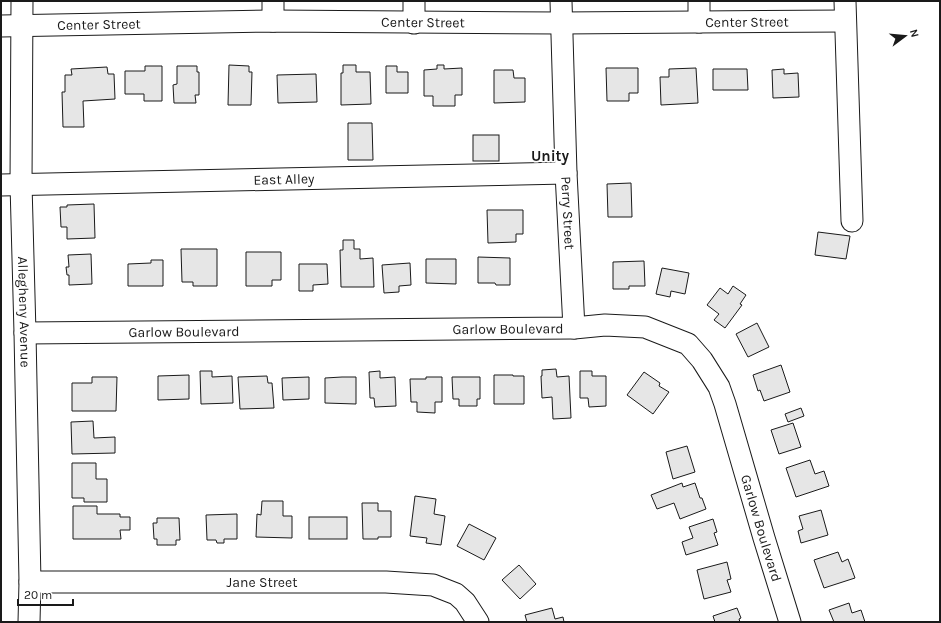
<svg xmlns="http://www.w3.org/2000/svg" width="941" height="623" viewBox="0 0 941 623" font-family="Karla,sans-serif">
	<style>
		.building { fill: #e6e6e6; stroke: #1a1a1a }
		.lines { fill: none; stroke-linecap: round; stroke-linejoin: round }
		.minor-casing { stroke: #1a1a1a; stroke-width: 23 }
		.minor { stroke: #fff; stroke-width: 21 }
		.labels { text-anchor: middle; stroke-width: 3; stroke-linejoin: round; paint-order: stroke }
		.street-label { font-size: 14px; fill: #1a1a1a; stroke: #fff }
		.neighbourhood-label { font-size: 15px; font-weight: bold; fill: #1a1a1a; stroke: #fff }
	</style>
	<rect width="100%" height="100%" fill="#fff"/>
	<g class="building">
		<polygon points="229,65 249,66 249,72 252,72 251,105 228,105"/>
		<polygon points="343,65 356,65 356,72 370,72 371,104 341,105 341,73 343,73"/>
		<polygon points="437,65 444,65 444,69 462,68 462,95 455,95 455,106 433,106 433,96 424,96 424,70 437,69"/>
		<polygon points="145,66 162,66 162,101 144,101 144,94 125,94 125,71 145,71"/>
		<polygon points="177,66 197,66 197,72 199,72 199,95 195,95 196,103 174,103 173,85 177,84"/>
		<polygon points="386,66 397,66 397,72 408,72 408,93 386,93"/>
		<polygon points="107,67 108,74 114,74 115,99 83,101 84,127 63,127 62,92 65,92 65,75 72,75 71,69"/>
		<polygon points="606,68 638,68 638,93 629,93 629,101 607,101"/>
		<polygon points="696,68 698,103 661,105 660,77 669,77 669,69"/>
		<polygon points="713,69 747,69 748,90 713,90"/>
		<polygon points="784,69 784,74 798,73 799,97 773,98 772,70"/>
		<polygon points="494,70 513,70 514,78 525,78 525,102 494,103"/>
		<polygon points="316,74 317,102 278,103 277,75"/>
		<polygon points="348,123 372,123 373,160 348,160"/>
		<rect x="473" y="135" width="26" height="26"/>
		<polygon points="631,183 632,217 608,217 607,184"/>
		<polygon points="94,204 95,238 67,239 67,227 61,227 60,207 67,207 67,205"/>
		<polygon points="487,210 523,210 523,234 516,234 516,242 488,243"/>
		<polygon points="818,232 850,236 846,259 815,255"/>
		<polygon points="343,240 354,240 354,249 360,249 360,259 373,258 374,287 341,287 340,250 343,250"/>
		<polygon points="181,249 217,249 217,286 193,286 193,282 182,282"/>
		<polygon points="246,252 281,252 281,280 272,280 272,286 246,286"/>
		<polygon points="91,254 92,284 69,285 69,275 67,275 66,267 69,267 68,255"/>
		<polygon points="478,257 510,258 510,285 496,285 495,283 478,283"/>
		<polygon points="426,259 456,259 456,284 426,283"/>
		<polygon points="151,260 163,260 163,286 128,286 128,264 151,263"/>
		<polygon points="644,261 645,286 629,286 629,289 613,289 613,262"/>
		<polygon points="410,263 411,285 399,286 399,292 384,293 382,265"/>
		<polygon points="299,264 327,264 328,284 313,285 313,291 299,291"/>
		<polygon points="662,268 689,273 685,294 671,291 670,297 656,294"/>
		<polygon points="733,286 746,295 740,304 742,305 725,328 714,320 719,314 707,305 720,288 728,294"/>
		<polygon points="757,323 769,347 748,357 736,334"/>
		<polygon points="781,365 790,392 764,401 760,390 758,391 753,375"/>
		<polygon points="556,369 557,377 569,376 571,418 553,419 552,397 542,398 541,376 542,376 542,370"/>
		<polygon points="200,371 212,371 212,377 232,376 233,403 201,404"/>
		<polygon points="380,371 380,378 395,377 396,406 375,407 374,398 370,398 369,372"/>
		<polygon points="580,371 592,371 592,376 606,376 606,406 589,407 588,398 580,398"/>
		<polygon points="644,372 660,383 659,386 669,392 653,414 627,395"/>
		<polygon points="189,375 189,399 158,400 158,376"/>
		<polygon points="494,375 513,375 513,376 524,376 524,404 494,404"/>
		<polygon points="267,376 268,383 272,383 274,408 240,409 238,377"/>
		<polygon points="92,377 117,377 116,411 72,411 72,383 92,383"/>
		<polygon points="309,377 309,399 283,400 282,378"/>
		<polygon points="342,377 356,377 356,404 325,403 325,378"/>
		<polygon points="426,377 442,377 442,402 435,402 435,413 417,412 417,402 411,402 410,379 426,379"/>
		<polygon points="452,377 480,377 480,399 477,399 477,406 459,406 459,399 453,399"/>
		<polygon points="801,408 804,416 788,422 785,414"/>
		<polygon points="93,421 94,438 115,437 115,453 72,454 71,422"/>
		<polygon points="793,423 801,447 779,454 771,430"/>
		<polygon points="687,446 695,472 673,479 666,452"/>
		<polygon points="810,460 815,474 824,471 829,486 796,497 786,468"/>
		<polygon points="72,463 96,463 96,479 107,479 107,502 84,502 84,498 72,498"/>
		<polygon points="682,483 683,487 695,483 700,498 702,498 706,509 680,519 674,503 657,509 651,495"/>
		<polygon points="415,496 436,499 434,514 445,516 441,545 426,543 427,538 410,536"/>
		<polygon points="262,501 283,501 283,516 292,516 292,538 256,537 257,514 261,515"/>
		<polygon points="362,503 378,503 378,511 391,511 391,537 378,537 378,539 363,539"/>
		<polygon points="73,506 97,506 97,514 120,514 120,517 130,517 130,530 120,530 121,539 73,539"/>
		<polygon points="821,510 828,535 801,543 798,531 803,529 799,516"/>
		<polygon points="237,514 237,539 224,539 224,543 217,543 216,540 207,540 206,515"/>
		<rect x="309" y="517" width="38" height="22"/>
		<polygon points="157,518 179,518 180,540 176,540 176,545 157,545 157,539 154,539 153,523 157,523"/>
		<polygon points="713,519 717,532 714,533 718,545 686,555 682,542 693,538 689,527"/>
		<polygon points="469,524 496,538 484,560 457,546"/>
		<polygon points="838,552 842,562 848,559 855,578 824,588 814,560"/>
		<polygon points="727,562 731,579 727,580 731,592 704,599 697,570"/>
		<polygon points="519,565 536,584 520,599 502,580"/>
		<polygon points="849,603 852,613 861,610 865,622 834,622 829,610"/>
		<polygon points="552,608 555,619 563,617 564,622 527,622 525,615"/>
		<polygon points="737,608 741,618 739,619 740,622 715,622 713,616"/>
	</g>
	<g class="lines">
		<defs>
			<g id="minor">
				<path id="s1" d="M 22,1 L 21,184 L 25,333 L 30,582 L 29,622"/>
				<polyline points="273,1 273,21"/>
				<polyline points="414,1 414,23"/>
				<path id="s2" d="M 561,1 L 566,173 L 574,328"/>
				<polyline points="845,1 852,221"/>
				<polyline points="699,22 699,1"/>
				<path id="s3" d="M 1,26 L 273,21 L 561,23 L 845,21"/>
				<path id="s4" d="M 1,185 L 566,173"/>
				<path id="s5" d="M 25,333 L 574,328 L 605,325 L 645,327 L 688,344 L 702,360 L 719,387 L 725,404 L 764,538 L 790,622"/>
				<path id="s6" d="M 30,582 L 386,582 L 433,585 L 456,594 L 465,602 L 478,622"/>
			</g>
		</defs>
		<use href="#minor" class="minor-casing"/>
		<use href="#minor" class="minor"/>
	</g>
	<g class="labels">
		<g class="street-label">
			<text dy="5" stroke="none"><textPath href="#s3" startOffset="422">Center Street</textPath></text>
			<text dy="5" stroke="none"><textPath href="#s3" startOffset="746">Center Street</textPath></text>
			<text dy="5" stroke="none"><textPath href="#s3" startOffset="98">Center Street</textPath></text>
			<text dy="5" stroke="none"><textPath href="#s4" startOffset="283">East Alley</textPath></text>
			<text dy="5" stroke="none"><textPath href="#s2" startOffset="212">Perry Street</textPath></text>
			<text dy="5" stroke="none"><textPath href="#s1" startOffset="311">Allegheny Avenue</textPath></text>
			<text dy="5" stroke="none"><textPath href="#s5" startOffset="483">Garlow Boulevard</textPath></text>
			<text dy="5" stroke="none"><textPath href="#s5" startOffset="159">Garlow Boulevard</textPath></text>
			<text dy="5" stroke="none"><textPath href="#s5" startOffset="867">Garlow Boulevard</textPath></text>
			<text dy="5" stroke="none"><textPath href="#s6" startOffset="232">Jane Street</textPath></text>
		</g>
		<g class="neighbourhood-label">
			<text x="550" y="161">Unity</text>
		</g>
	</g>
	<rect width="941" height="623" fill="none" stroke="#1a1a1a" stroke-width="4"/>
	<g transform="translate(905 36) rotate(74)" stroke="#ffffff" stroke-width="3" paint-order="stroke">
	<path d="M0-3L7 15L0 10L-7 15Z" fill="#1a1a1a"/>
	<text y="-6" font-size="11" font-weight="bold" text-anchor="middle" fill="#1a1a1a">N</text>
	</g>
	<path d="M18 599v6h55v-6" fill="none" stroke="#1a1a1a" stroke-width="2"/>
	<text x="24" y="599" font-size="12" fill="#1a1a1a" stroke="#ffffff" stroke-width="3" paint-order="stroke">20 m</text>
</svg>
